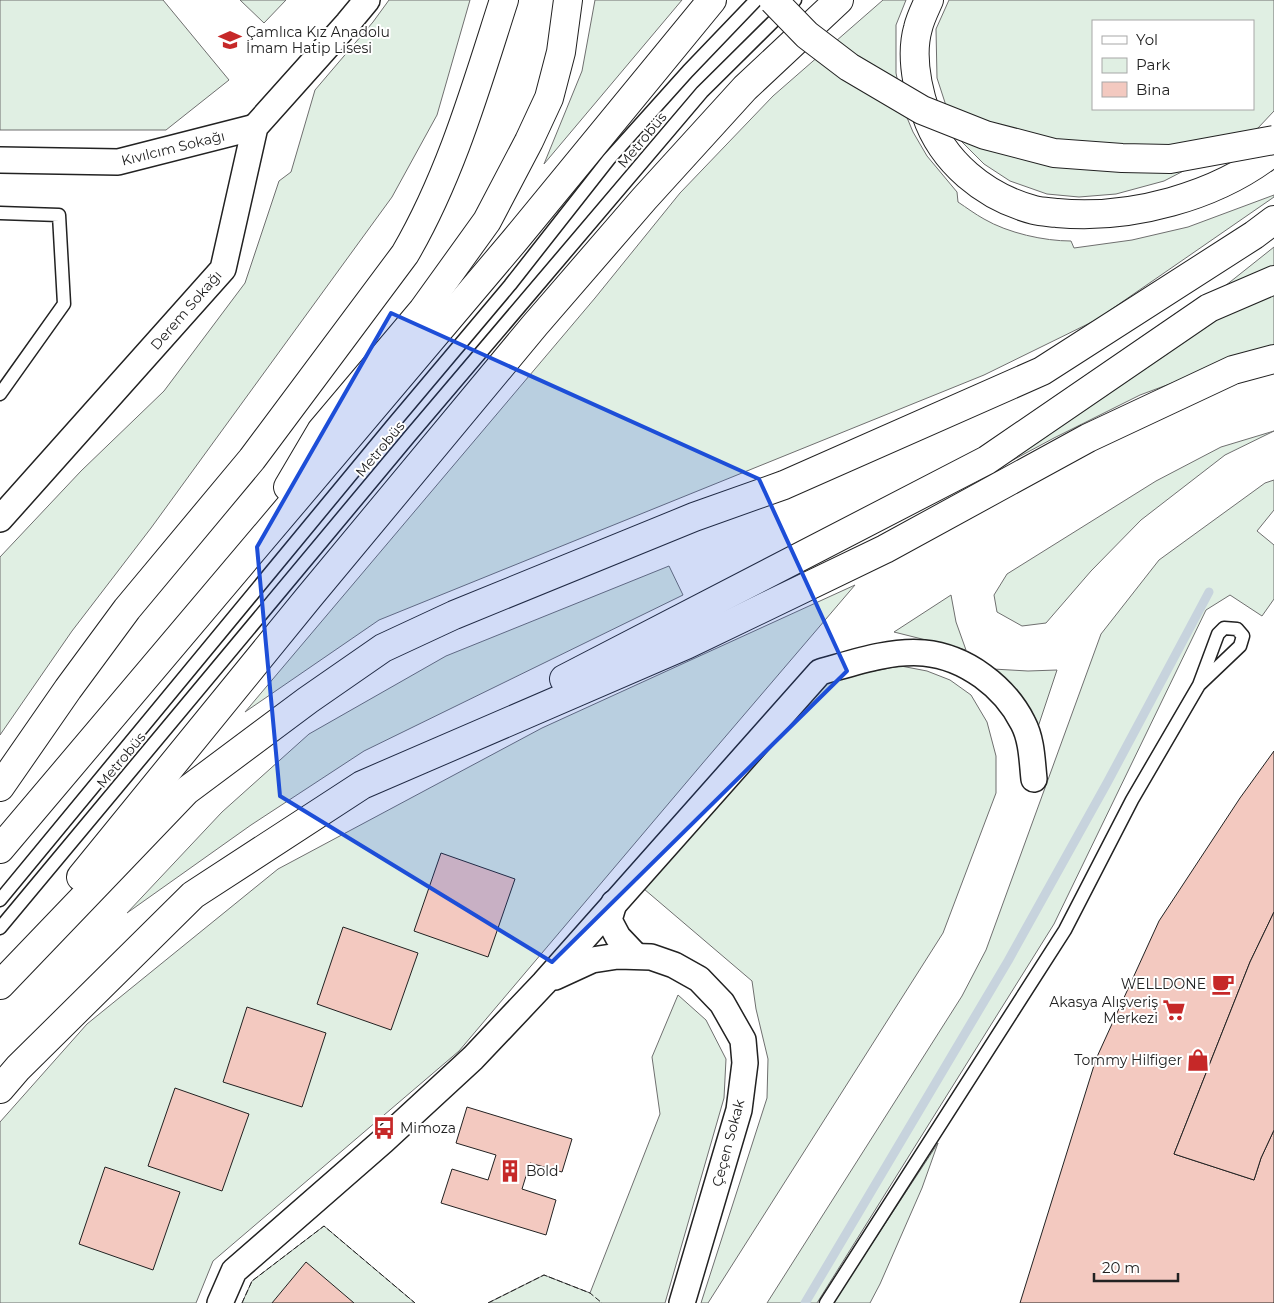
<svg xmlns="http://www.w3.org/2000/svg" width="1274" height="1303" viewBox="0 0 1274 1303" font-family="Montserrat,sans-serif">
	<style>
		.green { fill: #e0efe3; stroke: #6f6f6f; fill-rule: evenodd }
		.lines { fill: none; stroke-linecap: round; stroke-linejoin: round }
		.stream { stroke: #c7d3dd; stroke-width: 9 }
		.building { fill: #f3c9c0; stroke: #222 }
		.lane-casing { stroke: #222; stroke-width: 15 }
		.street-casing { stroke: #222; stroke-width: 28 }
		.highway-casing { stroke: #222; stroke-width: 30 }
		.lane { stroke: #fff; stroke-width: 12 }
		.street { stroke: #fff; stroke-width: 25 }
		.highway { stroke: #fff; stroke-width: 28 }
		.highway-bridge-casing { stroke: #222; stroke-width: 30; stroke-linecap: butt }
		.highway-bridge { stroke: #fff; stroke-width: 28 }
		.fence { stroke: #222; stroke-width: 1; stroke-dasharray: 6 2.5; stroke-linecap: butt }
		.marked { fill: #1d4ed8; fill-opacity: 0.2; stroke: #1d4ed8; stroke-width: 4; stroke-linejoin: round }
		.labels { text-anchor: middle; stroke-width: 4; stroke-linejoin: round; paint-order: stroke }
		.poi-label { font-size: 14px; fill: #222; stroke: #fff; text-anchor: start }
		.street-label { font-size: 14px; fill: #222; stroke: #fff }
	</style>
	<rect width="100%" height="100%" fill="#fff"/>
	<g class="green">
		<polygon points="0,0 163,0 229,80 166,130 0,130"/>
		<polygon points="240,0 286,0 264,23"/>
		<polygon points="389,0 470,0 437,115 392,197 151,528 72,631 0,735 0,557 81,471 164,391 245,283 279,181 291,172 315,90 373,22"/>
		<polygon points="595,0 682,0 544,164 582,71"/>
		<path d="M 883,0 L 906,0 L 896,25 L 896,73 L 903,108 L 913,132 L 927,156 L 957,192 L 958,202 C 967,208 975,214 984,219 C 1008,233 1044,241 1071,241 L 1074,248 L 1132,240 L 1188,227 L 1274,195 L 1274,197 L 1096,320 L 984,375 L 379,620 L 245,712 L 595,298 L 680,193 L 773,96 Z"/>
		<path d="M 949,0 L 1274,0 L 1274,111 L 1258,128 L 1228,148 L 1164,181 L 1116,194 L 1079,197 L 1047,194 L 1010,181 L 984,164 L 961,141 L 951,121 L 937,78 L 936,29 ZM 1093,21 L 1253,21 L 1253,109 L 1093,109 Z"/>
		<polygon points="1274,247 1274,352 1234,360 1140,395 1054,438 903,519 781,572 1108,379"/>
		<polygon points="1274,431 1225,455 1141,520 1091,571 1046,623 1022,626 997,612 994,595 1007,574 1156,481 1221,447"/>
		<polygon points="1274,480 1274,510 1257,531 1274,545 1274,599 1262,616 1230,595 1206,610 1054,924 817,1303 767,1303 962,996 986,950 1101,634 1159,560 1265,483"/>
		<polygon points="669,566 683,595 364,751 251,825 127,913 222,812 309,734 446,656"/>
		<polygon points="855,585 702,764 459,1051 213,1261 196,1303 0,1303 0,1122 87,1024 278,869 542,728"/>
		<polygon points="951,595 956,622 966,650 894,632"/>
		<polygon points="901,666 927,671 950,680 971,695 987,722 996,756 996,793 943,933 708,1303 701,1303 767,1098 768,1059 756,1009 752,981 644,889 817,684 845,676"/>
		<polygon points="993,669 1028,671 1057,670 1038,727 1024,700"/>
		<polygon points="678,995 706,1020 726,1059 724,1098 665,1303 488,1303 544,1275 590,1293 660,1114 652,1057"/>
		<polygon points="938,1143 922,1188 880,1284 870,1303 833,1303"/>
		<polygon points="324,1226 415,1303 242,1303 252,1281"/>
	</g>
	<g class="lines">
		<polyline class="stream" points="805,1303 1008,961 1107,783 1209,592"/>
	</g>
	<g class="building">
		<polygon points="1274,751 1274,912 1250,962 1174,1154 1254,1180 1261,1158 1274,1130 1274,1303 1020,1303 1096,1059 1159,921 1240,798"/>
		<polygon points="441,853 515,879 488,957 414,931"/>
		<polygon points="1274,912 1274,1130 1261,1158 1254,1180 1174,1154 1250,962"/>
		<polygon points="343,927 418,953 391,1030 317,1004"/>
		<polygon points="247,1007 326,1033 302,1107 223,1082"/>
		<polygon points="175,1088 249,1114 222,1191 148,1166"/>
		<polygon points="467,1107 572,1139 562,1172 530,1163 522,1189 556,1200 546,1235 441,1203 452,1169 488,1180 496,1155 456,1143"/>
		<polygon points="105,1167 180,1192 153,1270 79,1244"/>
		<polygon points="306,1262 354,1303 272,1303"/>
	</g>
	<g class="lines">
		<defs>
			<g id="lane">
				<polyline points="0,213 59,215 64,304 0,394"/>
				<polyline points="0,900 393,424 510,285 609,159 688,71 756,0"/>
				<polyline points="0,928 410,436 702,92 795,0"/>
				<polyline points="826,1303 1065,930 1132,800 1199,685 1218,634 1224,628 1237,629 1243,636 1240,646 1199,685"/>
			</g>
			<g id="street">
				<polyline points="0,160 118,162 255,127"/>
				<polyline points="0,519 223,269 255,127 348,23 367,0"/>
				<polyline points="614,903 609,920 618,937 636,956"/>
				<polyline points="555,977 592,960 618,956 651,957 674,965 699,979 722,1003 743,1040 745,1063 739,1110 682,1303"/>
				<path d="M 220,1303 L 234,1271 L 383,1141 L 473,1058 L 544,983 L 820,672 C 853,663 889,650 924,653 C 966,657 1005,687 1023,723 C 1032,740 1032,761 1034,779"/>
			</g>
			<g id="highway">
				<path d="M 929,0 C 925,9 920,19 918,28 C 910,56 917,87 926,114 C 942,162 985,197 1034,210 C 1042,212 1050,212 1057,213 C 1129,220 1217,197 1274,151"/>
				<polyline points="288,487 321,431 423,310 487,221 529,141 549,98 561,52 568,0"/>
				<polyline points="564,679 987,460 1209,308 1274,280"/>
				<path d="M 0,787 L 68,689 L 127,609 L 252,459 L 405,254 C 451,175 476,87 504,0"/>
				<polyline points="0,849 515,240 712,0"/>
				<polyline points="81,877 309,597 535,325 644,199 745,88 839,0"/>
				<polyline points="0,985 186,791 308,700 383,648 454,615 694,517 784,485 1042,371 1254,235 1274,220"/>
				<polyline points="0,1089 18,1068 193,895 362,785 686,645 885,549 1088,438 1233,370 1274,359"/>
			</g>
		</defs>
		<use href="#lane" class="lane-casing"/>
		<use href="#street" class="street-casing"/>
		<use href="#highway" class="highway-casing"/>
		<use href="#lane" class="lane"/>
		<use href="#street" class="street"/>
		<use href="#highway" class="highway"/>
		<defs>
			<polyline id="highway-bridge" points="773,0 807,35 849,67 922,110 985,135 1054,153 1122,158 1170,159 1274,140"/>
		</defs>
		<use href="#highway-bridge" class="highway-bridge-casing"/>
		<use href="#highway-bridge" class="highway-bridge"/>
		<g class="fence">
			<polyline points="242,1303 252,1281 324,1226 415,1303"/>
			<polyline points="488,1303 544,1275 590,1293 602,1303"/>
		</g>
	</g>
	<path class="marked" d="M 391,313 L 759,479 L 847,671 L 552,962 L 280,796 L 257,547 Z"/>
	<defs>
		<symbol id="school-bare" viewBox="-9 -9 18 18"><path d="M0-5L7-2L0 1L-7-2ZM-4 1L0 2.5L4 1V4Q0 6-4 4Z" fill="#c62828" stroke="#fff" stroke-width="2.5" paint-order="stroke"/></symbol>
		<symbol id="cafe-bare" viewBox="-9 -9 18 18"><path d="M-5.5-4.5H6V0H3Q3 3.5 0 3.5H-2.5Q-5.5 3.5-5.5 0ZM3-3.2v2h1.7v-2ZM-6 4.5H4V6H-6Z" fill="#c62828" stroke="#fff" stroke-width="2.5" paint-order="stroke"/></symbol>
		<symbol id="supermarket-bare" viewBox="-9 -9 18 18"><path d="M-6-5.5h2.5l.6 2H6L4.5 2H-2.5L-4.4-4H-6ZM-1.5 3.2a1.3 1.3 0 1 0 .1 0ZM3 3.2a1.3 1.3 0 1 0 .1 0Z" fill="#c62828" stroke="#fff" stroke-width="2.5" paint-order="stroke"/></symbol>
		<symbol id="shop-bare" viewBox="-9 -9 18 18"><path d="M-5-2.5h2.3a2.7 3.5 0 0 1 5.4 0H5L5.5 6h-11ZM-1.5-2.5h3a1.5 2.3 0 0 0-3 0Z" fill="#c62828" stroke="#fff" stroke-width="2.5" paint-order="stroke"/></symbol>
		<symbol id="bus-bare" viewBox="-9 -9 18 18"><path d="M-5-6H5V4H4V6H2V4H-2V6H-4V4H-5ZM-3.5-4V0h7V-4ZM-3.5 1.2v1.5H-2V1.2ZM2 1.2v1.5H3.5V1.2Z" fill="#c62828" stroke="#fff" stroke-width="2.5" paint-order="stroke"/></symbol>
		<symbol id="building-bare" viewBox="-9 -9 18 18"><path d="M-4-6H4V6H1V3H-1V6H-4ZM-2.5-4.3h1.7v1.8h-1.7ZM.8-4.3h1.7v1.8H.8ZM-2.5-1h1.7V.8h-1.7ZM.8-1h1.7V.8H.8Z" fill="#c62828" stroke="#fff" stroke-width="2.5" paint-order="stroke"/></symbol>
	</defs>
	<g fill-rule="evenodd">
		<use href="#school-bare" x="214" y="24" width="32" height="32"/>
		<use href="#cafe-bare" x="1207" y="968" width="32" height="32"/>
		<use href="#supermarket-bare" x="1158" y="994" width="32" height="32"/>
		<use href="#shop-bare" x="1182" y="1044" width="32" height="32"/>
		<use href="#bus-bare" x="368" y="1112" width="32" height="32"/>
		<use href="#building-bare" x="494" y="1155" width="32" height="32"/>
	</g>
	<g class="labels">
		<g class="poi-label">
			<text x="246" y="37">Çamlıca Kız Anadolu<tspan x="246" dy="16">İmam Hatip Lisesi</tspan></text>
			<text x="1206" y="989" text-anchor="end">WELLDONE</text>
			<text x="1158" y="1007" text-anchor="end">Akasya Alışveriş<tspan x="1158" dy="16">Merkezi</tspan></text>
			<text x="1182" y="1065" text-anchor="end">Tommy Hilfiger</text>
			<text x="400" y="1133">Mimoza</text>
			<text x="526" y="1176">Bold</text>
		</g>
		<g class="street-label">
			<text transform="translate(642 140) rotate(-50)" y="5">Metrobüs</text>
			<text transform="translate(173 148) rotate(-14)" y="5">Kıvılcım Sokağı</text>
			<text transform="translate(186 310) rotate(-49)" y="5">Derem Sokağı</text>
			<text transform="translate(380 449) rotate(-50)" y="5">Metrobüs</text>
			<text transform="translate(121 760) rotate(-50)" y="5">Metrobüs</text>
			<text transform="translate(728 1143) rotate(-75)" y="5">Çeçen Sokak</text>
		</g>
	</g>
	<rect x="1092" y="20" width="162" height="90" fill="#ffffff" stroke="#a7a7a7"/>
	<rect x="1102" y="36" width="25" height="8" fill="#ffffff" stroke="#a7a7a7"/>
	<text x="1136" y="45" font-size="15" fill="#222222">Yol</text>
	<rect x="1102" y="58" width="25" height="15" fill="#e0efe3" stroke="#a7a7a7"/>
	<text x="1136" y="70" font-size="15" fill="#222222">Park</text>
	<rect x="1102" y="82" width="25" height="15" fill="#f3c9c0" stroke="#a7a7a7"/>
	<text x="1136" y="95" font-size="15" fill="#222222">Bina</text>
	<path d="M1094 1273v8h84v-8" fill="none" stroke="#222222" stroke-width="2.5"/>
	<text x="1102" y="1273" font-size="15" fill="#222222" stroke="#ffffff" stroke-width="4" paint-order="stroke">20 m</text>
</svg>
